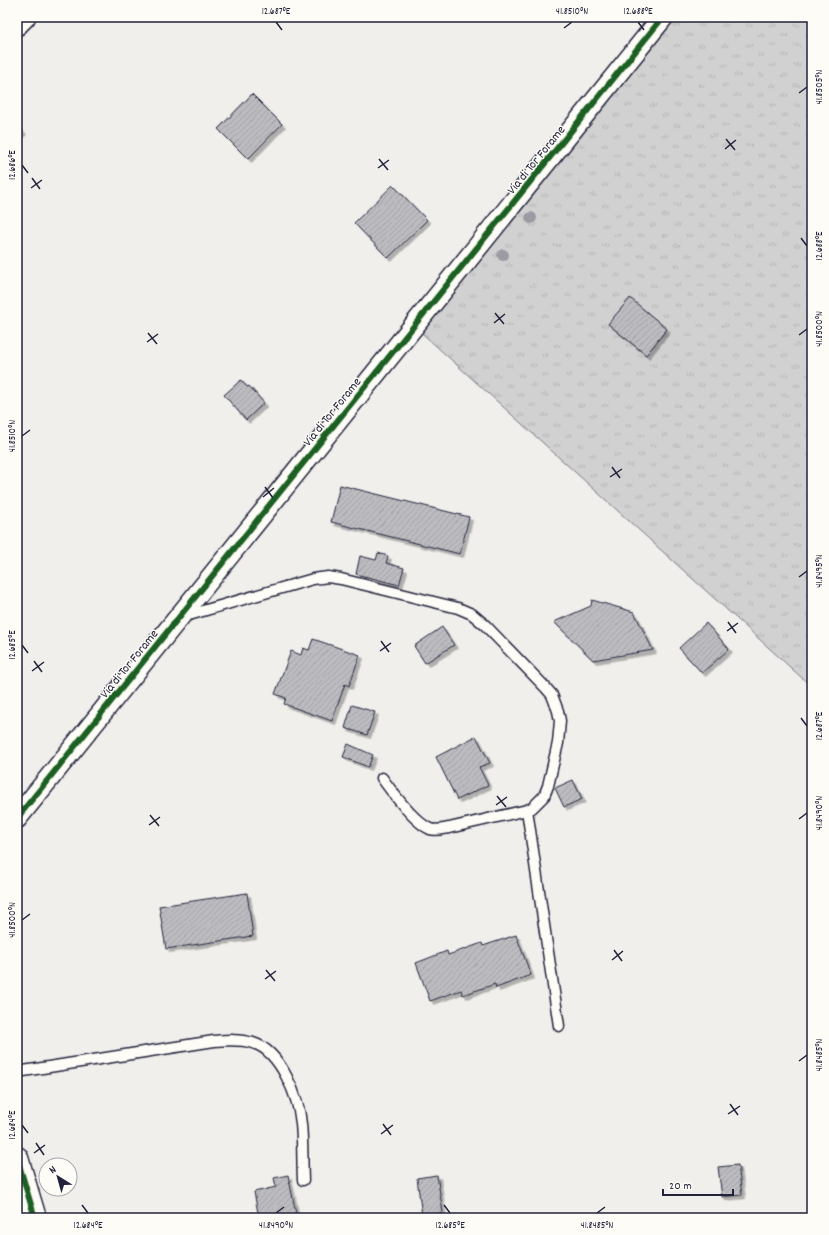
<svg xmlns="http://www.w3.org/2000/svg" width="829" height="1235" viewBox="0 0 829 1235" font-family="Dekko,sans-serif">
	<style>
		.grass { fill: url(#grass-tufts); stroke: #7a7a86 }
		.building { fill: url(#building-hatch); stroke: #22223b; filter: url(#shadow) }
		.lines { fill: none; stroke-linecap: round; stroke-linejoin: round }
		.service-casing { stroke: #22223b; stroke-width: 13 }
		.minor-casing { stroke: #22223b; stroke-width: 23 }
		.tertiary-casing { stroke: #22223b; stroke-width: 25 }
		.service { stroke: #fdfcf7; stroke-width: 10 }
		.minor { stroke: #fdfcf7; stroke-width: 20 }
		.tertiary { stroke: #fdfcf7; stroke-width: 22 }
		.cycleway-casing { stroke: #fdfcf7; stroke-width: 8 }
		.cycleway { stroke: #1b5e20; stroke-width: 6 }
		.tree { fill: #9c9ba3 }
		.ticks { fill: none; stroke: #22223b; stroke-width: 1.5 }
		.labels { text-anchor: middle; stroke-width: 3; stroke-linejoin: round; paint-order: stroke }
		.street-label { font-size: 13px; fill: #22223b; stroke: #fdfcf7 }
		.neatline { fill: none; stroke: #22223b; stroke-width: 1.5 }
		.ticks-label { font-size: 10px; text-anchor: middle; fill: #22223b }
	</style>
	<defs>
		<pattern id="grass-tufts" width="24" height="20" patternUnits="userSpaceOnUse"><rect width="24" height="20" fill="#d2d1d1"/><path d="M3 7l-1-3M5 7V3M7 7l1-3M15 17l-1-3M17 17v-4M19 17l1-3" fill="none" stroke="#b4b3b4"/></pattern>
		<pattern id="building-hatch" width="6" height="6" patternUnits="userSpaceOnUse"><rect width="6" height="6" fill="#bcbcc0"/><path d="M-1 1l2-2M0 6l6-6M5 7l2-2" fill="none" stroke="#a1a1a6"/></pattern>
		<filter id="shadow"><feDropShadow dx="3.5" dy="3.5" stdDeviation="0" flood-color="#0004"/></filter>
	</defs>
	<rect width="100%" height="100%" fill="#f0efec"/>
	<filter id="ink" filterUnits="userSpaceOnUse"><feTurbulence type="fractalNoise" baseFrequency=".025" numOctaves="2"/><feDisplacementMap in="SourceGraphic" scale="8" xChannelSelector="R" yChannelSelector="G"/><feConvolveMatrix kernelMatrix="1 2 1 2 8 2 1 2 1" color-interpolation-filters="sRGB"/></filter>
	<g filter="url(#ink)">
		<polygon class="grass" points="663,17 812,17 812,687 414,326"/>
		<g class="building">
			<polygon points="252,94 282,124 248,159 218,129"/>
			<polygon points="17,125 23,131 17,138"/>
			<polygon points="393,185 427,220 388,258 354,223"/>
			<polygon points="630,298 667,329 646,355 608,324"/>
			<polygon points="241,380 247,387 249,386 264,403 246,420 224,395"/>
			<polygon points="340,485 469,517 460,554 331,522"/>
			<polygon points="378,553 388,556 386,563 404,568 399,585 356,574 360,556 376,560"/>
			<polygon points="592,600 634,612 653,650 593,660 554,622 591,606"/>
			<polygon points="706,623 729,649 702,673 679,648"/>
			<polygon points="442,627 454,645 425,663 414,646"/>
			<polygon points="313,639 360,655 349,686 345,684 332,721 284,704 286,698 275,694 291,651 301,655 303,648 309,650"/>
			<polygon points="352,705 375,712 367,735 345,728"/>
			<polygon points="476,736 490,763 479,767 488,785 457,800 436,757"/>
			<polygon points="348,744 373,755 368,767 343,757"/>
			<polygon points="573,780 582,799 564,807 555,788"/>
			<polygon points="247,893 253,936 166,949 159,906"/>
			<polygon points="516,935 531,975 496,988 495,984 463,995 461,990 430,1001 416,963 447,951 448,955 482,943 483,946"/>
			<polygon points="738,1165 742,1195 722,1197 718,1167"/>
			<polygon points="288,1175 297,1218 259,1218 254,1192 276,1187 274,1178"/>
			<polygon points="437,1175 443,1213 422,1216 417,1178"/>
		</g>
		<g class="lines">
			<defs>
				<g id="service">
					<path d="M 182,617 L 313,579 L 328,577 L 341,579 L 458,608 L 472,614 L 485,625 L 546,688 L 552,695 L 558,711 L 560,721 L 558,743 L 548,786 L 544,796 L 532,808 L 527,810 L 449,828 C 443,829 436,831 430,829 C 414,822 392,792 382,778"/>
					<polyline points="527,810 559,1026"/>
					<path d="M 17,1072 L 214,1041 C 227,1040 241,1039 253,1043 C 281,1051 299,1099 301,1124 C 303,1143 302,1161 303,1180"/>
				</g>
				<g id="minor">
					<polyline points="17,25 25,17"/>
					<polyline points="17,818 663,17"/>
				</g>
				<polyline id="tertiary" points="17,1158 35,1218"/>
			</defs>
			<use href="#service" class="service-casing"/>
			<use href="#minor" class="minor-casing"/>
			<use href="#tertiary" class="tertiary-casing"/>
			<use href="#service" class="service"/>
			<use href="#minor" class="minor"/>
			<use href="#tertiary" class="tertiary"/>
			<defs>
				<g id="cycleway">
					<polyline points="17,818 663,17"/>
					<polyline points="17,1158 35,1218"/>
				</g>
			</defs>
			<use href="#cycleway" class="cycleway-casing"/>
			<use href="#cycleway" class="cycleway"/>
		</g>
		<g class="tree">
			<circle cx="531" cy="218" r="6"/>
			<circle cx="503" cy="255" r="6"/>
		</g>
	</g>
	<path class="ticks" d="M 276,22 L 282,30M 638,22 L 644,30M 564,28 L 572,22M 799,93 L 807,87M 726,139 L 735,150M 725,149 L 736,140M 379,159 L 388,170M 22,165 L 28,173M 378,168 L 389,160M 32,178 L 40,189M 31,188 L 42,180M 801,238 L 807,246M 495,313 L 504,324M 494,323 L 505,314M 148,333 L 157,344M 799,335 L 807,329M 147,342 L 158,334M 22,436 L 30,430M 612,467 L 620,478M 610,477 L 622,469M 265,487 L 273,498M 263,497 L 274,488M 799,577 L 807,571M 728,622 L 736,633M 727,631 L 738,623M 381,641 L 389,652M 22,645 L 28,653M 380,651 L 391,643M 34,661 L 42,672M 32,671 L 44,662M 801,718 L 807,726M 497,796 L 506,807M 496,805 L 507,797M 150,815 L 159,826M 799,819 L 807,813M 149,825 L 160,817M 22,920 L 30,914M 614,950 L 622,961M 612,960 L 623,951M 266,970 L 275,981M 265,979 L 276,971M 799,1061 L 807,1055M 730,1104 L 738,1115M 728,1114 L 740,1106M 383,1124 L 391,1135M 22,1125 L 28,1133M 381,1134 L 393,1125M 36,1143 L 44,1155M 34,1153 L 45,1145M 82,1205 L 88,1213M 444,1205 L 450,1213M 276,1213 L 284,1207M 597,1213 L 605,1207"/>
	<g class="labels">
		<g class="street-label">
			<text transform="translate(535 159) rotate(-51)" y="5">Via di Tor Forame</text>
			<text transform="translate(331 411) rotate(-51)" y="5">Via di Tor Forame</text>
			<text transform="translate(128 663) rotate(-51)" y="5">Via di Tor Forame</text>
		</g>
	</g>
	<rect width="829" height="1235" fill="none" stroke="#fdfcf7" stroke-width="44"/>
	<g transform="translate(58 1177) rotate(323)"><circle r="19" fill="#fdfcf7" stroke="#a5a5ac"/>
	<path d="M0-3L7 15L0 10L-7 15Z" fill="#22223b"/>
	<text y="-6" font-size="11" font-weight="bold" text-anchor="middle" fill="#22223b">N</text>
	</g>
	<path d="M663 1189v6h70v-6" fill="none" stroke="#22223b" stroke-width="2"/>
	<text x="669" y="1189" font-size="12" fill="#22223b" stroke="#fdfcf7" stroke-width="3" paint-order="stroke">20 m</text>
	<rect x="22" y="22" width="785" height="1191" class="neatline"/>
	<g class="ticks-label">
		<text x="276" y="14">12.687°E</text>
		<text x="572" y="14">41.8510°N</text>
		<text x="638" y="14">12.688°E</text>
		<text transform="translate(818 87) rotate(-90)" y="4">41.8505°N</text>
		<text transform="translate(11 165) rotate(-90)" y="4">12.686°E</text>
		<text transform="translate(818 246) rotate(-90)" y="4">12.688°E</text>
		<text transform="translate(818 329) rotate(-90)" y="4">41.8500°N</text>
		<text transform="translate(11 436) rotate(-90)" y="4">41.8510°N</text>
		<text transform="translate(818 571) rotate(-90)" y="4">41.8495°N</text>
		<text transform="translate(11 645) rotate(-90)" y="4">12.685°E</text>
		<text transform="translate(818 726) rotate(-90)" y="4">12.687°E</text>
		<text transform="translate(818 813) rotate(-90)" y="4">41.8490°N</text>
		<text transform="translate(11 920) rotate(-90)" y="4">41.8500°N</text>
		<text transform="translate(818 1055) rotate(-90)" y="4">41.8485°N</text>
		<text transform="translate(11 1125) rotate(-90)" y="4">12.684°E</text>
		<text x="88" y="1228">12.684°E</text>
		<text x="276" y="1228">41.8490°N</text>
		<text x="450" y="1228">12.685°E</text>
		<text x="597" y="1228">41.8485°N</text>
	</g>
</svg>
